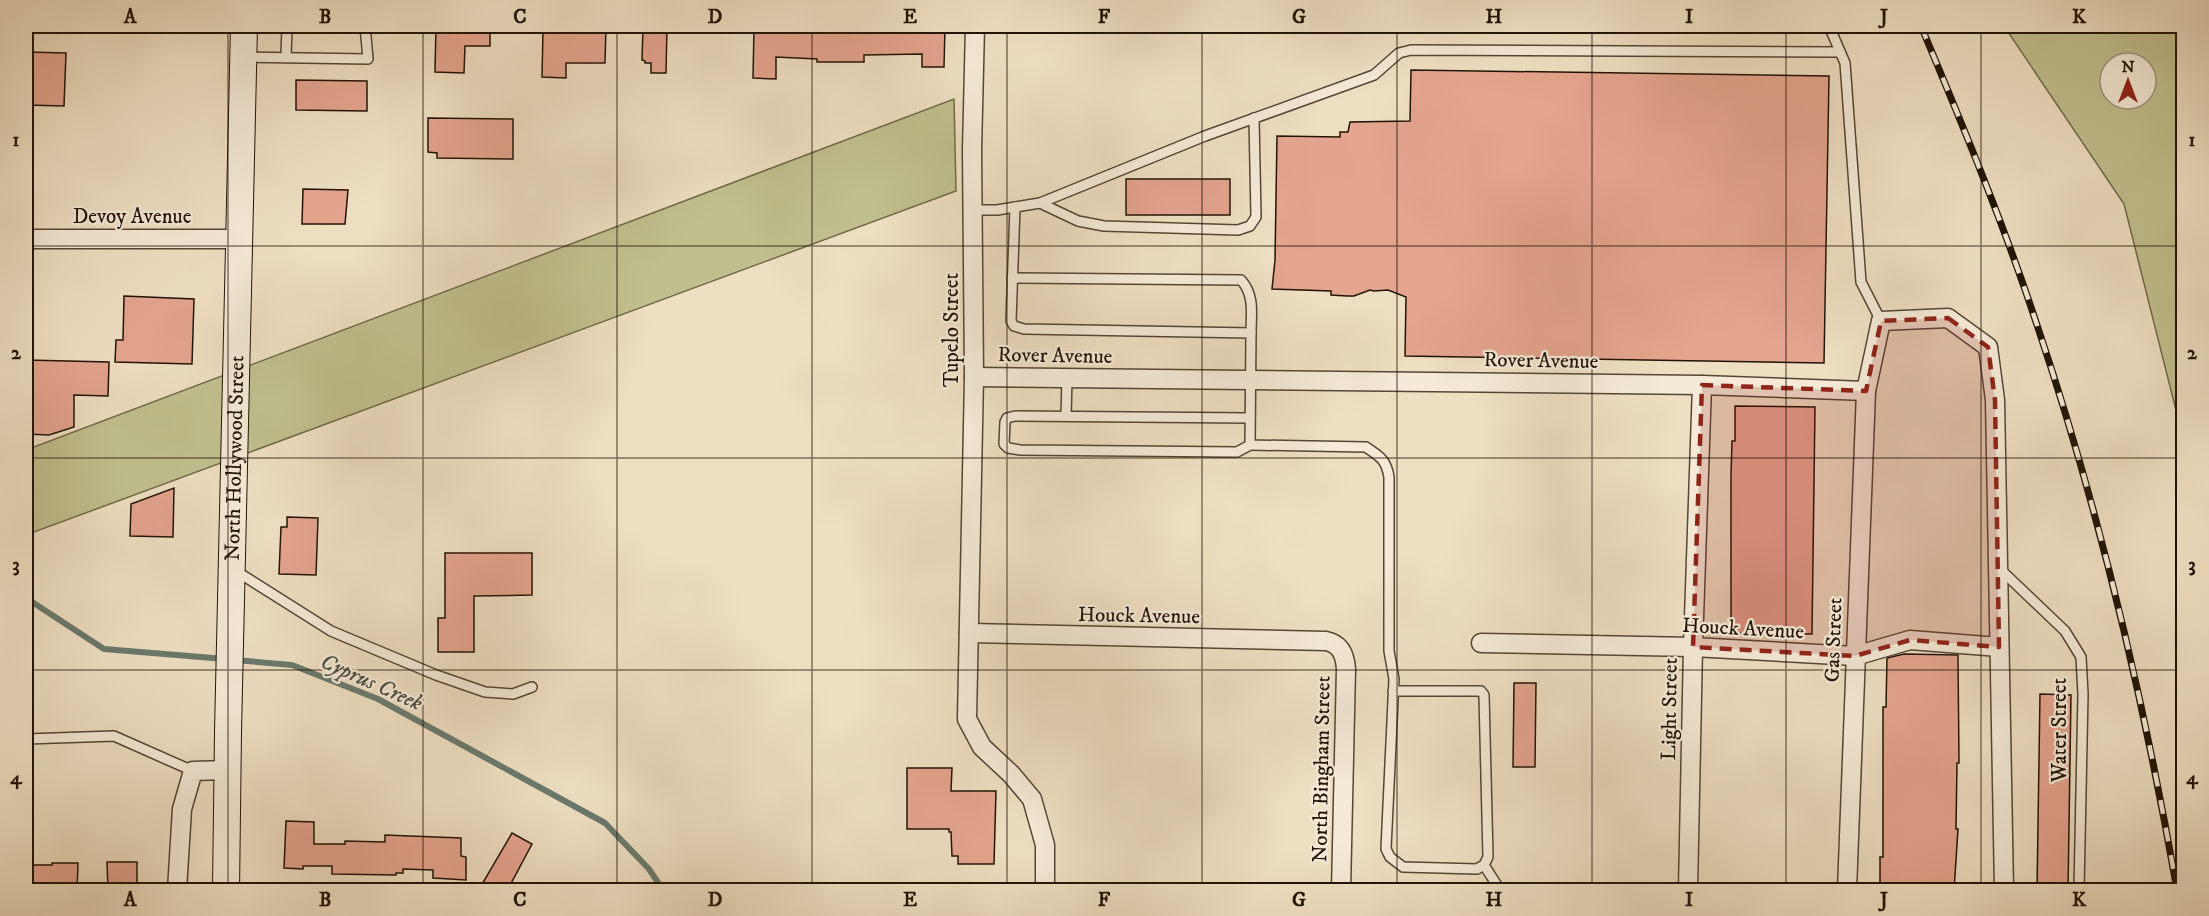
<svg xmlns="http://www.w3.org/2000/svg" width="2209" height="916" viewBox="0 0 2209 916" font-family="'IM FELL DW Pica',serif">
	<style>
		.green { fill: #c0c08e; stroke: #706a4a; stroke-width: 1.5; fill-rule: evenodd }
		.lines { fill: none; stroke-linecap: round; stroke-linejoin: round }
		.stream { stroke: #69796d; stroke-width: 6 }
		.building { fill: #e4a48e; stroke: #211306; stroke-width: 1.5 }
		.lane-casing { stroke: #544635; stroke-width: 12 }
		.street-casing { stroke: #544635; stroke-width: 21 }
		.secondary-casing { stroke: #211306; stroke-width: 28 }
		.lane { stroke: #f4ead7; stroke-width: 9 }
		.street { stroke: #f4ead7; stroke-width: 18 }
		.secondary { stroke: #f4ead7; stroke-width: 26 }
		.rail-casing { stroke: #211306; stroke-width: 7 }
		.rail { stroke: #f4ead7; stroke-width: 4.5; stroke-dasharray: 14; stroke-linecap: butt }
		.marked { fill: #8f2418; fill-opacity: 0.2; stroke: #8f2418; stroke-width: 4.5; stroke-dasharray: 12 8; stroke-linejoin: round }
		.grid { fill: none; stroke: #211306; stroke-width: 1.5; stroke-opacity: 0.55 }
		.labels { text-anchor: middle; stroke-width: 4.5; stroke-linejoin: round; paint-order: stroke }
		.street-label { font-size: 21px; fill: #211306; stroke: #f4ead7 }
		.water-label { font-size: 22px; font-style: italic; fill: #4b4e42; stroke: #f4ead7 }
		.neatline { fill: none; stroke: #211306; stroke-width: 2 }
		.grid-label { font-size: 20px; text-anchor: middle; font-weight: bold; fill: #211306 }
	</style>
	<rect width="100%" height="100%" fill="#eedfc2"/>
	<filter id="stains"><feTurbulence type="fractalNoise" baseFrequency=".00333" numOctaves="4"/><feColorMatrix values="0 0 0 0 .2 0 0 0 0 .09 0 0 0 0 .02 0 0 0 .5 -.17"/></filter>
	<radialGradient id="worn" r=".72"><stop offset=".6" stop-color="#630" stop-opacity="0"/><stop offset="1" stop-color="#630" stop-opacity=".3"/></radialGradient>
	<g class="green">
		<path d="M 2004,26 L 2183,26 L 2183,438 L 2124,204 ZM 2110,63 L 2146,63 L 2146,99 L 2110,99 Z"/>
		<polygon points="954,99 956,191 26,535 26,450"/>
	</g>
	<g class="lines">
		<g class="stream">
			<polyline points="26,598 104,649 225,659"/>
			<polyline points="235,660 292,665 378,699 605,823 649,869 663,890"/>
		</g>
	</g>
	<g class="building">
		<polygon points="436,26 490,26 490,46 465,46 464,73 435,72"/>
		<polygon points="581,26 606,26 605,63 566,63 566,78 542,77 543,30 581,31"/>
		<polygon points="643,26 667,26 666,73 651,73 651,63 645,63 645,61 642,60"/>
		<polygon points="784,26 945,26 944,67 922,67 922,54 864,55 864,62 817,62 817,59 776,57 776,79 753,78 754,28 784,28"/>
		<polygon points="26,52 66,53 64,106 26,105"/>
		<polygon points="1411,70 1829,76 1824,363 1405,356 1406,297 1388,290 1374,291 1370,290 1354,296 1347,296 1331,295 1331,291 1272,289 1275,260 1277,136 1340,137 1340,132 1348,132 1350,122 1410,121"/>
		<polygon points="296,80 367,81 367,111 296,110"/>
		<polygon points="428,118 513,119 513,159 437,158 437,153 428,152"/>
		<rect x="1126" y="179" width="104" height="36"/>
		<polygon points="303,189 348,190 345,224 302,224"/>
		<polygon points="124,296 194,299 192,364 115,362 116,340 123,340"/>
		<polygon points="26,360 109,362 108,396 74,395 74,427 49,435 26,434"/>
		<polygon points="1735,406 1815,407 1812,634 1731,633 1731,475 1732,441 1735,441"/>
		<polygon points="174,488 173,537 130,536 131,504"/>
		<polygon points="287,517 318,518 316,575 279,574 281,527 287,527"/>
		<polygon points="445,553 532,553 532,595 474,596 474,652 438,652 438,618 445,618"/>
		<polygon points="1904,654 1958,655 1959,763 1957,763 1956,829 1958,829 1954,891 1880,891 1880,857 1883,857 1883,707 1886,707 1887,658"/>
		<polygon points="1514,683 1536,683 1535,767 1513,767"/>
		<polygon points="2040,694 2071,695 2068,891 2037,891"/>
		<polygon points="907,768 952,768 951,791 996,791 994,864 958,864 958,856 952,856 951,832 949,832 949,829 907,829"/>
		<polygon points="286,821 314,822 314,844 345,844 345,841 385,842 385,835 461,838 461,856 466,857 466,880 433,878 433,870 403,869 403,873 396,873 396,875 332,874 332,866 303,866 303,869 284,868"/>
		<polygon points="512,833 532,844 507,891 478,891"/>
		<polygon points="107,862 137,862 137,891 108,891"/>
		<polygon points="52,863 78,863 77,891 26,891 26,865 52,865"/>
	</g>
	<g class="lines">
		<defs>
			<g id="lane">
				<polyline points="1829,26 1845,63 1861,282 1881,321"/>
				<polyline points="245,57 368,59 365,26"/>
				<polyline points="286,57 287,26"/>
				<polyline points="1040,203 1078,221 1104,226 1238,230 1250,226 1256,217 1254,118"/>
				<path d="M 1015,207 L 1011,321 L 1014,326 L 1024,329 L 1251,333 L 1250,445 L 1366,447 C 1380,457 1386,459 1389,477 L 1389,651 L 1394,679 L 1386,849 L 1390,857 L 1403,867 L 1477,869 L 1484,865 L 1488,857 L 1484,695 L 1481,691 L 1393,691"/>
				<polyline points="973,210 997,210 1040,203 1205,136 1374,75 1399,53 1411,50 1840,52"/>
				<path d="M 1012,278 L 1241,280 C 1255,295 1251,315 1251,333"/>
				<polyline points="1066,416 1067,378"/>
				<polyline points="1250,445 1237,452 1020,450 1008,448 1004,444 1005,422 1007,418 1015,416 1250,418"/>
				<polyline points="2000,569 2065,631 2081,657 2083,694 2079,890"/>
				<polyline points="236,571 331,631 436,675 485,692 513,694 532,687"/>
				<polyline points="26,739 114,736 193,771"/>
				<polyline points="1484,865 1500,890"/>
			</g>
			<g id="street">
				<polyline points="975,26 972,150 974,377 967,719 982,747 1011,774 1032,799 1045,845 1045,890"/>
				<polyline points="26,239 238,239"/>
				<polyline points="974,377 1702,385 1866,391 1881,321 1948,318 1988,347 1995,400 2004,890"/>
				<path d="M 969,633 L 1326,641 C 1341,644 1345,655 1346,669 L 1341,890"/>
				<polyline points="1481,643 1693,647 1855,656 1910,640 1999,647"/>
				<polyline points="177,890 182,809 193,771 227,770"/>
				<polyline points="1688,890 1693,647 1702,385"/>
				<polyline points="1847,890 1866,391"/>
			</g>
			<g id="secondary">
				<path id="s1" d="M 226,890 L 228,732 L 244,26"/>
			</g>
		</defs>
		<use href="#lane" class="lane-casing"/>
		<use href="#street" class="street-casing"/>
		<use href="#secondary" class="secondary-casing"/>
		<use href="#lane" class="lane"/>
		<use href="#street" class="street"/>
		<use href="#secondary" class="secondary"/>
		<defs>
			<path id="rail" d="M 1921,26 C 1963,126 2005,227 2039,331 C 2100,513 2144,701 2177,890"/>
		</defs>
		<use href="#rail" class="rail-casing"/>
		<use href="#rail" class="rail"/>
	</g>
	<path class="marked" d="M 1948,318 L 1988,347 L 1995,400 L 1999,647 L 1910,640 L 1855,656 L 1693,647 L 1702,385 L 1866,391 L 1881,321 Z"/>
	<path class="grid" d="M 228,26 L 228,890M 423,26 L 423,890M 617,26 L 617,890M 812,26 L 812,890M 1007,26 L 1007,890M 1202,26 L 1202,890M 1397,26 L 1397,890M 1592,26 L 1592,890M 1786,26 L 1786,890M 1981,26 L 1981,890M 26,246 L 2184,246M 26,458 L 2184,458M 26,670 L 2184,670"/>
	<g class="labels">
		<g class="street-label">
			<text x="132" y="223">Devoy Avenue</text>
			<text transform="translate(951 330) rotate(-90)" y="7">Tupelo Street</text>
			<text transform="translate(1055 355) rotate(1)" y="7">Rover Avenue</text>
			<text transform="translate(1541 360) rotate(1)" y="7">Rover Avenue</text>
			<text dy="7" stroke="none"><textPath href="#s1" startOffset="432">North Hollywood Street</textPath></text>
			<text transform="translate(1139 615) rotate(1)" y="7">Houck Avenue</text>
			<text transform="translate(1743 628) rotate(3)" y="7">Houck Avenue</text>
			<text transform="translate(1833 640) rotate(-88)" y="7">Gas Street</text>
			<text transform="translate(1669 709) rotate(-89)" y="7">Light Street</text>
			<text transform="translate(2059 730) rotate(-90)" y="7">Water Street</text>
			<text transform="translate(1321 769) rotate(-89)" y="7">North Bingham Street</text>
		</g>
		<g class="water-label">
			<text transform="translate(372 681) rotate(24)" y="8">Cyprus Creek</text>
		</g>
	</g>
	<rect width="2209" height="916" fill="none" stroke="#eedfc2" stroke-width="66"/>
	<g transform="translate(2128 81)"><circle r="28" fill="#f4ead7" stroke="#a09483" stroke-width="1.5"/>
	<path d="M0-4.5L10 22L0 15L-10 22Z" fill="#8f2418"/>
	<text y="-9" font-size="16" font-weight="bold" text-anchor="middle" fill="#211306">N</text>
	</g>
	<rect x="33" y="33" width="2143" height="850" class="neatline"/>
	<g class="grid-label">
		<text x="130" y="23">A</text>
		<text x="325" y="23">B</text>
		<text x="520" y="23">C</text>
		<text x="715" y="23">D</text>
		<text x="910" y="23">E</text>
		<text x="1104" y="23">F</text>
		<text x="1299" y="23">G</text>
		<text x="1494" y="23">H</text>
		<text x="1689" y="23">I</text>
		<text x="1884" y="23">J</text>
		<text x="2079" y="23">K</text>
		<text x="16" y="146">1</text>
		<text x="2192" y="146">1</text>
		<text x="16" y="359">2</text>
		<text x="2192" y="359">2</text>
		<text x="16" y="571">3</text>
		<text x="2192" y="571">3</text>
		<text x="16" y="784">4</text>
		<text x="2192" y="784">4</text>
		<text x="130" y="906">A</text>
		<text x="325" y="906">B</text>
		<text x="520" y="906">C</text>
		<text x="715" y="906">D</text>
		<text x="910" y="906">E</text>
		<text x="1104" y="906">F</text>
		<text x="1299" y="906">G</text>
		<text x="1494" y="906">H</text>
		<text x="1689" y="906">I</text>
		<text x="1884" y="906">J</text>
		<text x="2079" y="906">K</text>
	</g>
	<rect width="100%" height="100%" filter="url(#stains)"/>
	<rect width="100%" height="100%" fill="url(#worn)"/>
</svg>
